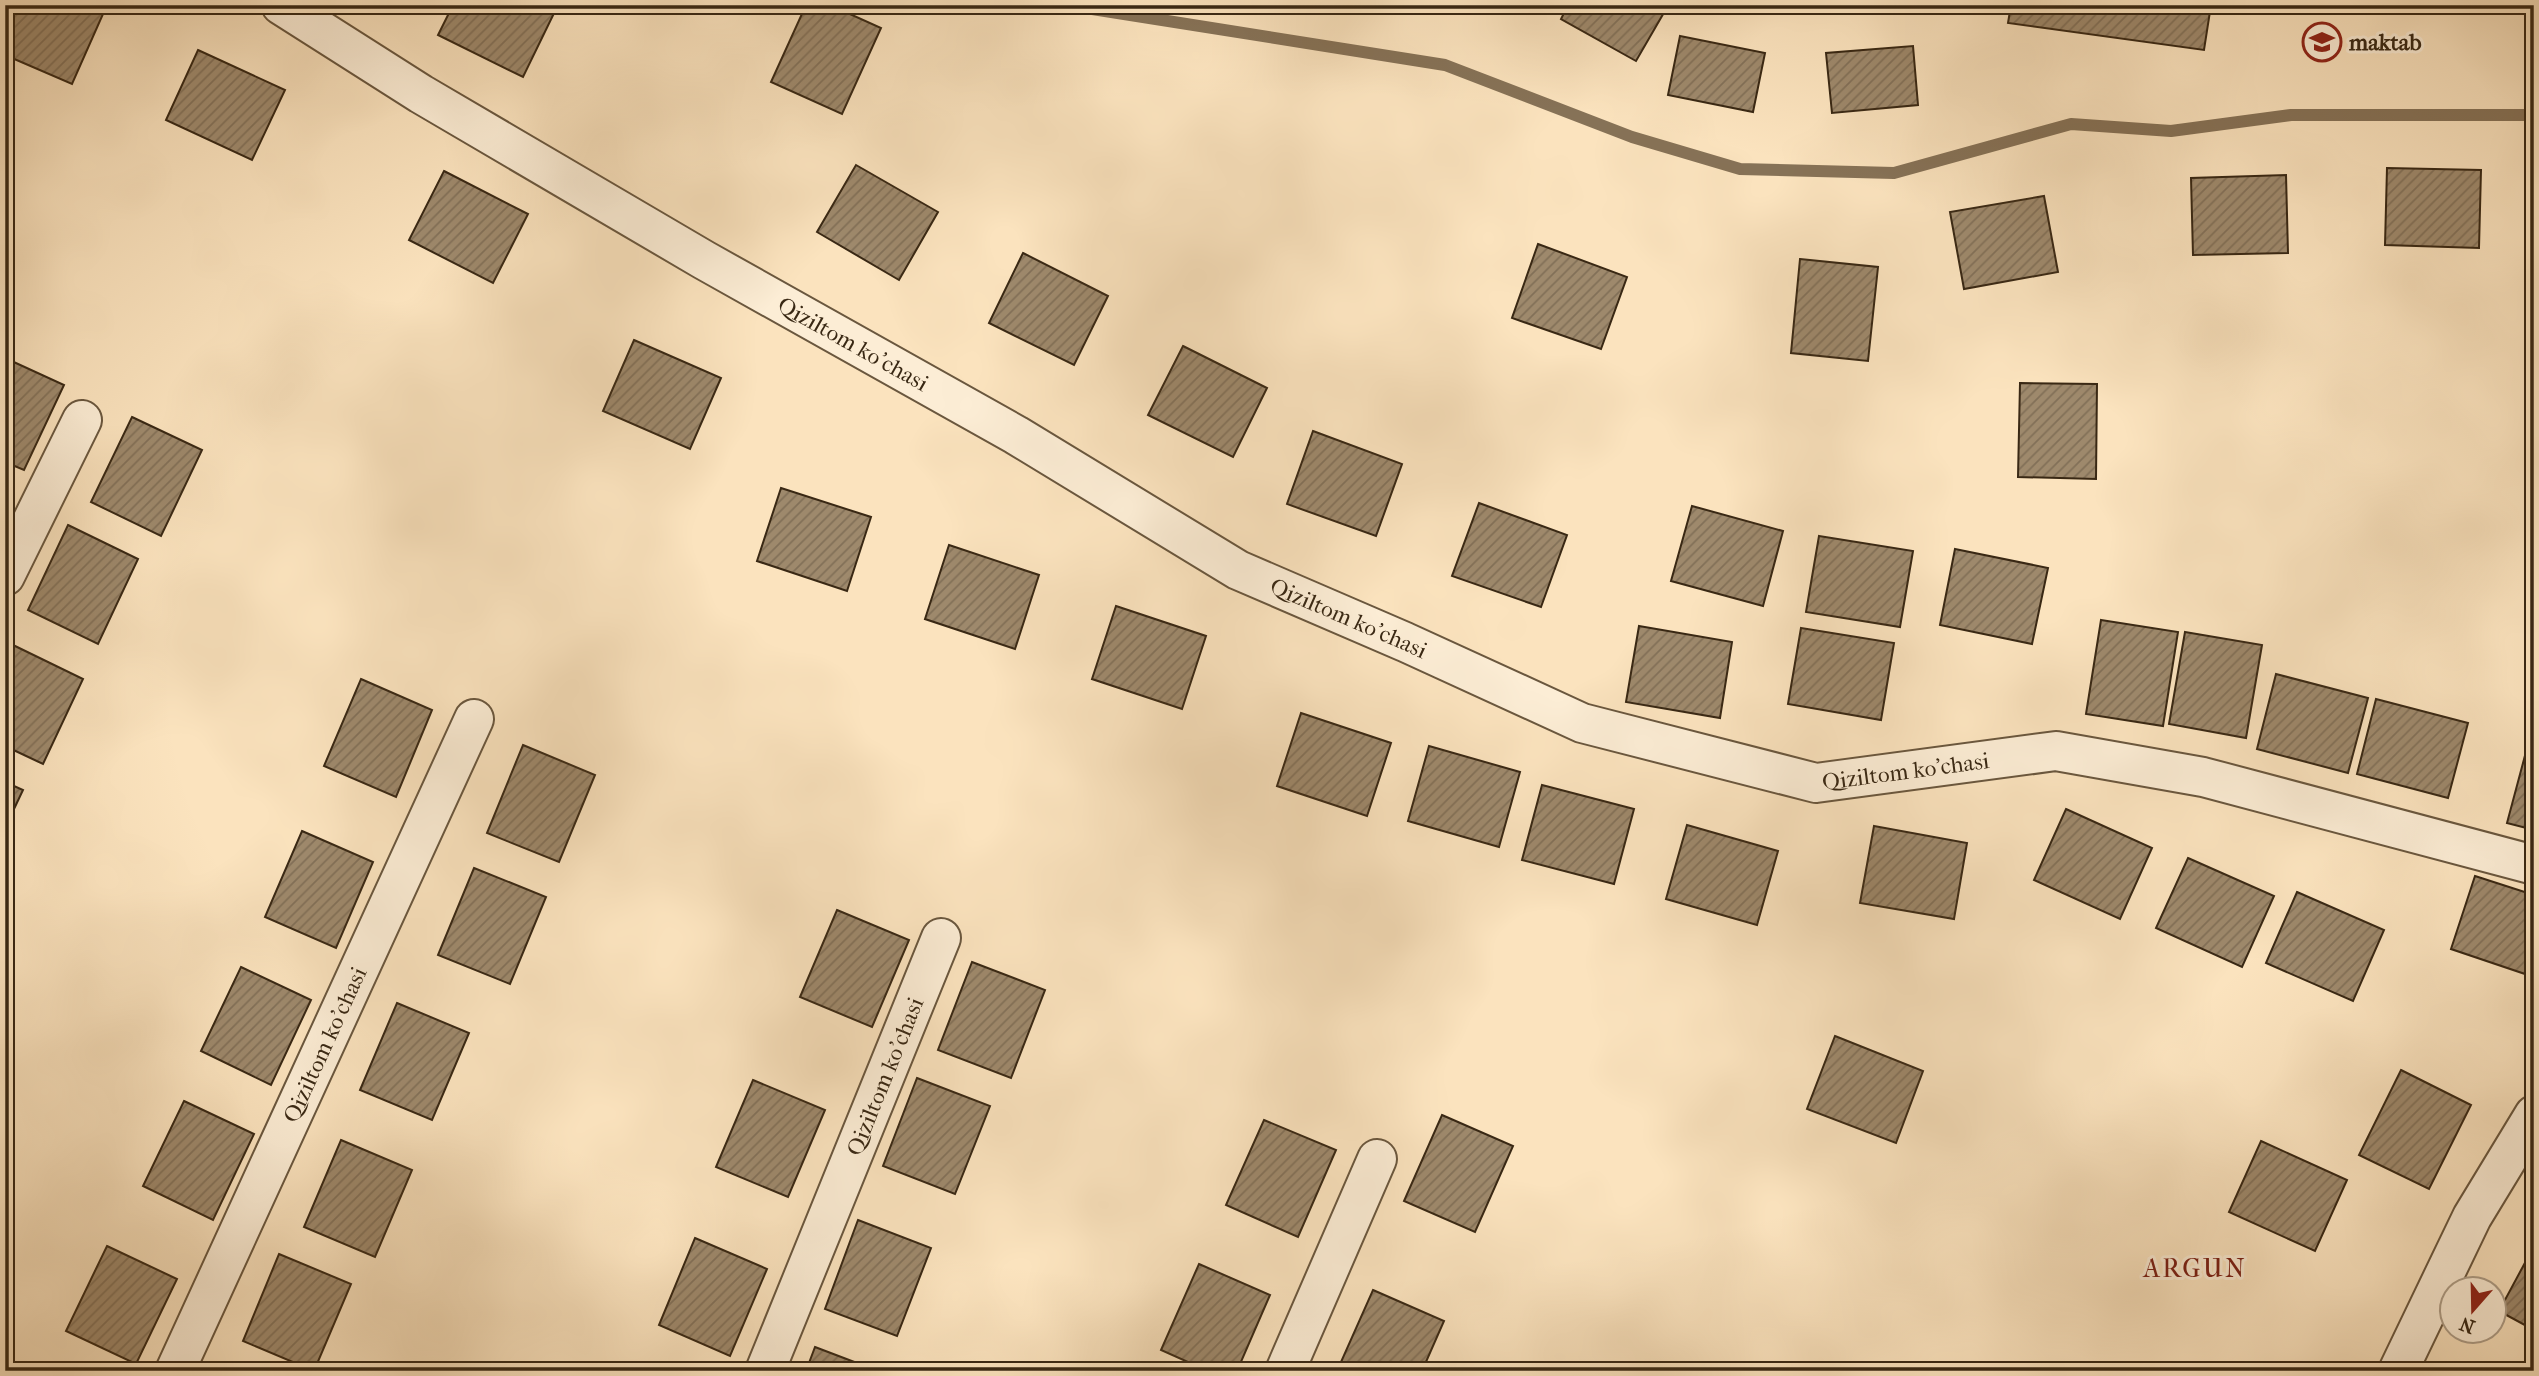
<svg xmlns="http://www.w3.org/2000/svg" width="2539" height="1376" viewBox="0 0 2539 1376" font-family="'IM FELL French Canon',serif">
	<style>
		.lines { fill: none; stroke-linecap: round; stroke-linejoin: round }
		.stream { stroke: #867257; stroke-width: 12 }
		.building { fill: url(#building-hatch); stroke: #392814; stroke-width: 2 }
		.minor-casing { stroke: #6a573e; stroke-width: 42 }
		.minor { stroke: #fcedd5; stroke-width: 38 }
		.labels { text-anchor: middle; stroke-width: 6; stroke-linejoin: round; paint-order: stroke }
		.poi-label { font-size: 23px; font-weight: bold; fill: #392814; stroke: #fcedd5; text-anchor: start }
		.street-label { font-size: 23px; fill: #392814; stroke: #fcedd5 }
		.quarter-label { font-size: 26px; letter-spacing: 2px; fill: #7a1f14; stroke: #fcedd5 }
	</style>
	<defs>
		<pattern id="building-hatch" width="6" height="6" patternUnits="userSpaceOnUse" patternTransform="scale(1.75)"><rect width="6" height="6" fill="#9e896c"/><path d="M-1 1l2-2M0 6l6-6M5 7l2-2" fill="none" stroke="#827058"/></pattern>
	</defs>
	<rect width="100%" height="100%" fill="#fbe3be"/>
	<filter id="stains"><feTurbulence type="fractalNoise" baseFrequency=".00286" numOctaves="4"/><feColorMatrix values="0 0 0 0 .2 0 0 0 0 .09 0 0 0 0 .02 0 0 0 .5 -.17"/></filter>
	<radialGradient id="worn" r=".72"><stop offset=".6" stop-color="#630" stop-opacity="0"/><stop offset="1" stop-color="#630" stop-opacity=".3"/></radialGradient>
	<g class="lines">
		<polyline class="stream" points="1067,5 1445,65 1632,137 1740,169 1894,173 2071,124 2171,131 2291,115 2534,115"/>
	</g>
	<g class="building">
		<polygon points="5,5 84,5 103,14 72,84 5,55"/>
		<polygon points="453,5 554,5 557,7 523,77 438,35"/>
		<polygon points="806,5 830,5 881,28 842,114 771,82"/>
		<polygon points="1568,5 1659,5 1666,9 1636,61 1561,19"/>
		<polygon points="2011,5 2211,5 2204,50 2008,23"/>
		<polygon points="1680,36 1765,53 1753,112 1668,95"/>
		<polygon points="1913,46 1918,105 1832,113 1826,53"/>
		<polygon points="198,50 285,90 252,160 166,120"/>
		<polygon points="856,165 938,212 899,280 817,232"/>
		<polygon points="2387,168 2481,170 2479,248 2385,245"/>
		<polygon points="444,171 528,214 493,283 409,240"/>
		<polygon points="2286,175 2288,253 2193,255 2191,178"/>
		<polygon points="2044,196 2058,272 1964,289 1950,212"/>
		<polygon points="1538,244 1627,277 1601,349 1512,318"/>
		<polygon points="1023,253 1108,296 1074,365 989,323"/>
		<polygon points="1800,259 1878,267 1868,361 1791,353"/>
		<polygon points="634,340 721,378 690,449 603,411"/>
		<polygon points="1183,346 1267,388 1233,457 1148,415"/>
		<polygon points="5,358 64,385 24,470 5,462"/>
		<polygon points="2020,383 2097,384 2096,479 2018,477"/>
		<polygon points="132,417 202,450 161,536 91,502"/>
		<polygon points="1313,431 1402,464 1376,536 1287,504"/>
		<polygon points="781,488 871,517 847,591 757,561"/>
		<polygon points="1479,503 1567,535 1541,607 1452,576"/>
		<polygon points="1692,506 1783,531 1763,606 1671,581"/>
		<polygon points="68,525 138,559 98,644 28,610"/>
		<polygon points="1819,536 1913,551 1900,627 1806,612"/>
		<polygon points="949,545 1039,575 1015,649 925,619"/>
		<polygon points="1955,549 2048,568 2032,644 1940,625"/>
		<polygon points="1116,606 1206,636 1182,709 1092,679"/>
		<polygon points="2101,620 2178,632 2163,726 2086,714"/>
		<polygon points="1639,626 1732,642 1720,718 1626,702"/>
		<polygon points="1801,628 1894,643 1881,720 1788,704"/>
		<polygon points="2185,632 2262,645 2246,738 2169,724"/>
		<polygon points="13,645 83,679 43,764 5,746 5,662"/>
		<polygon points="2276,674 2368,698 2348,773 2257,749"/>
		<polygon points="361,679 432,710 396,797 324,766"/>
		<polygon points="2376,699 2468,723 2448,798 2357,774"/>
		<polygon points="1301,713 1391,743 1367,816 1277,786"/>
		<polygon points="523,745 595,775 559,862 487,833"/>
		<polygon points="1429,746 1520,772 1499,847 1408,821"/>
		<polygon points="2527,748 2534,750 2534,830 2507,823"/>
		<polygon points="5,782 23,790 5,828"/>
		<polygon points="1542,785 1634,809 1614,884 1522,860"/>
		<polygon points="2066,809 2152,848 2120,919 2034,880"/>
		<polygon points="1687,825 1778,851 1757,925 1666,899"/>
		<polygon points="1874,826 1967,843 1954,919 1860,903"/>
		<polygon points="302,831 373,862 336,948 265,917"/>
		<polygon points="2188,858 2274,896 2242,967 2156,928"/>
		<polygon points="474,868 546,897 510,984 438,955"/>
		<polygon points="2475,876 2534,895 2534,977 2451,949"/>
		<polygon points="2297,892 2384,930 2353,1001 2266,963"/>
		<polygon points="837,910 909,940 872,1027 800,997"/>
		<polygon points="972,962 1045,990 1011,1078 938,1050"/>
		<polygon points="241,967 311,1000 271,1085 201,1051"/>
		<polygon points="397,1003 469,1033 432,1120 360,1090"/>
		<polygon points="1835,1036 1923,1071 1896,1143 1807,1109"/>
		<polygon points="2401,1070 2471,1105 2429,1189 2359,1155"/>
		<polygon points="917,1078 990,1106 955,1194 883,1166"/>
		<polygon points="753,1080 825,1110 788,1197 716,1167"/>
		<polygon points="184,1101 254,1134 213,1220 143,1186"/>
		<polygon points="1442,1115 1513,1146 1475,1232 1404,1201"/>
		<polygon points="1264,1120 1336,1150 1298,1237 1226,1205"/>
		<polygon points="341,1140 412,1170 375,1257 304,1227"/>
		<polygon points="2261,1141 2347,1180 2315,1251 2229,1212"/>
		<polygon points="858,1220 931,1248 897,1336 825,1309"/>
		<polygon points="695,1238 767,1269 730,1356 659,1325"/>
		<polygon points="107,1246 177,1279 136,1364 66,1331"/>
		<polygon points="2534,1246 2534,1330 2499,1311"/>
		<polygon points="279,1254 351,1284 314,1371 243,1341"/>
		<polygon points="1199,1264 1270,1295 1237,1371 1208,1371 1161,1350"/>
		<polygon points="1373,1290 1444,1321 1422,1371 1337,1371"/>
		<polygon points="815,1347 878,1371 806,1371"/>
	</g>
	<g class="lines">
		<defs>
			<g id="minor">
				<path id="s1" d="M 281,5 L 421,94 L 704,260 L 1016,435 L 1238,570 L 1405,642 L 1582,723 L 1816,783 L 2056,751 L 2203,777 L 2534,865"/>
				<polyline points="5,576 82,420"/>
				<path id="s2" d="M 175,1371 L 474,719"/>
				<path id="s3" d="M 765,1371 L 941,938"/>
				<polyline points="1285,1371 1377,1159"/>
				<polyline points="2398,1371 2472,1217 2534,1115"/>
			</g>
		</defs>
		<use href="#minor" class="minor-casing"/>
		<use href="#minor" class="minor"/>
	</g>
	<defs>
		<symbol id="school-ring" viewBox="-11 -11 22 22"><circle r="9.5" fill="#fcedd5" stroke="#8f2418" stroke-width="1.5"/><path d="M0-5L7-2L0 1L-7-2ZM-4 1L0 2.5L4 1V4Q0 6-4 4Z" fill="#8f2418"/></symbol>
	</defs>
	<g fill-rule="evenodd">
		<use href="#school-ring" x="2300" y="20" width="44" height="44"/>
	</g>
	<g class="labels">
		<g class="poi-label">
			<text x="2349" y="50">maktab</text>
		</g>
		<g class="street-label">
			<text dy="8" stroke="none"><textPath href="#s1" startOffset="665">Qiziltom ko'chasi</textPath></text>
			<text dy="8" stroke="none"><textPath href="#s1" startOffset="1232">Qiziltom ko'chasi</textPath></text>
			<text dy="8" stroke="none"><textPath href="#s1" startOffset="1820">Qiziltom ko'chasi</textPath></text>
			<text dy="8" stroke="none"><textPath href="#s2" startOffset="359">Qiziltom ko'chasi</textPath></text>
			<text dy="8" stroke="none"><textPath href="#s3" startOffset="318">Qiziltom ko'chasi</textPath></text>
		</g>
		<g class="quarter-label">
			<text x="2195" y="1277">ARGUN</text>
		</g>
	</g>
	<rect width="2539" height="1376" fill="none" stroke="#fbe3be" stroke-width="28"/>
	<rect x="7" y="7" width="2525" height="1362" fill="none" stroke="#392814" stroke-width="3.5"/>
	<rect x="14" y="14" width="2511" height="1348" fill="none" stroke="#392814" stroke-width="2"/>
	<g transform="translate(2473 1310) rotate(200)"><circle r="33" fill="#fcedd5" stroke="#ae9e88" stroke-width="2"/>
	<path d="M0-5L12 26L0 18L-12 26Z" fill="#8f2418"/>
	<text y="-10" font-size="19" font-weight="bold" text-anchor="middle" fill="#392814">N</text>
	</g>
	<rect width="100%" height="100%" filter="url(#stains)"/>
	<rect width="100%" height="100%" fill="url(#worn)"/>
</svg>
